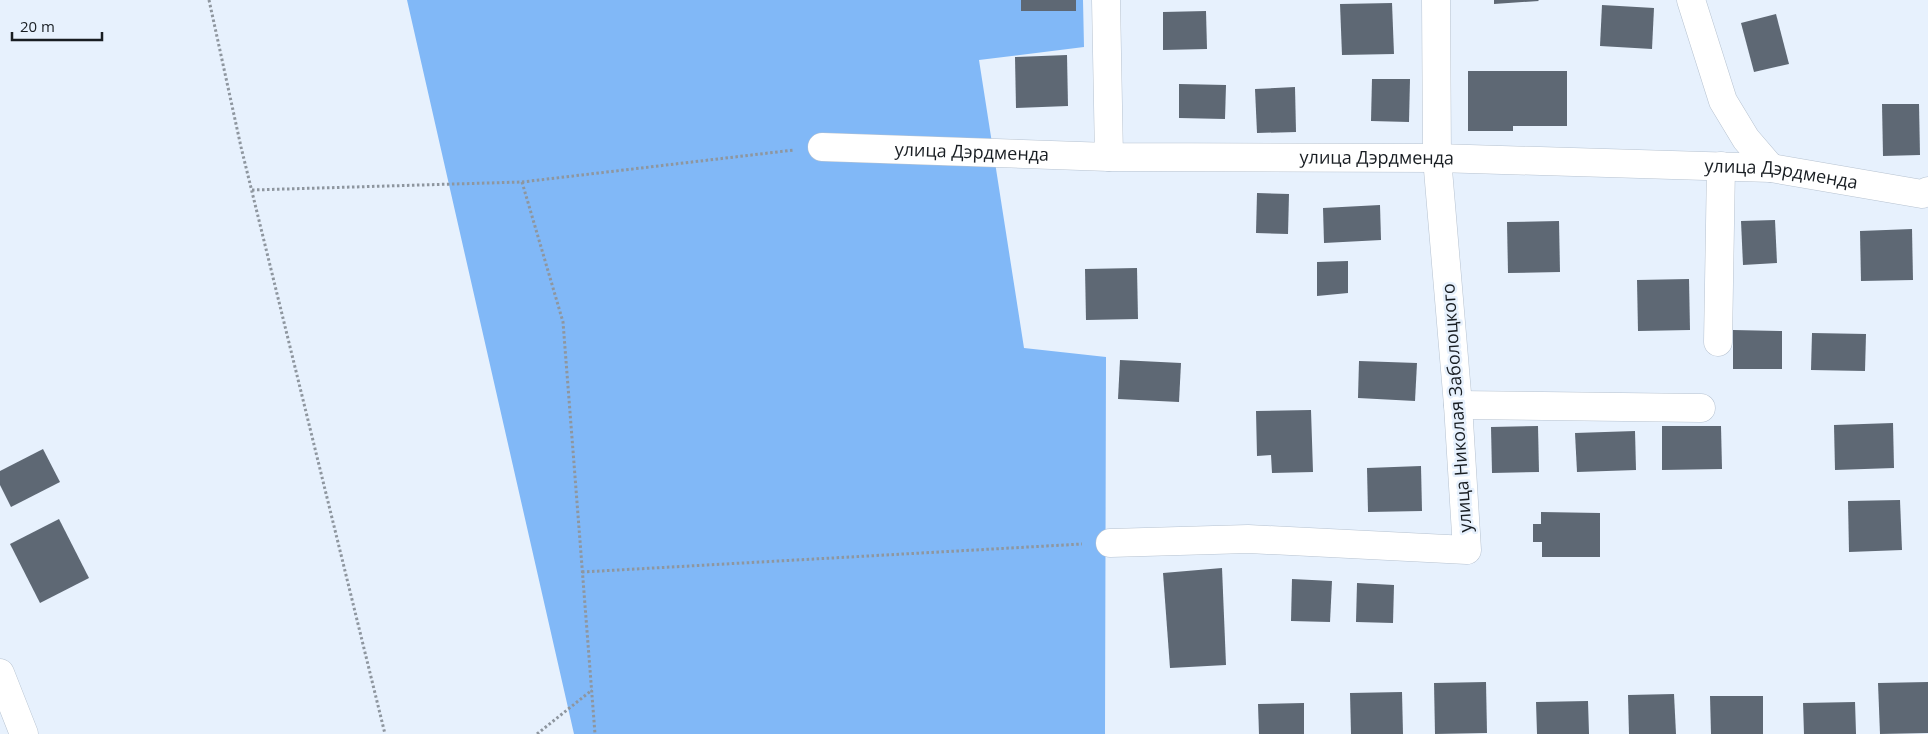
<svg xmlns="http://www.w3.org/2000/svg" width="1928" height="734" viewBox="0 0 1928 734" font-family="'Open Sans',sans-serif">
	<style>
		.forest { fill: #81b8f7 }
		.building { fill: #5e6874 }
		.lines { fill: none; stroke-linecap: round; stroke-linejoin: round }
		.minor-casing { stroke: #b6c2d0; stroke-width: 29 }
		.path { stroke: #8e969f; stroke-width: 3; stroke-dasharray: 2.5 2.5; stroke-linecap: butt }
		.minor { stroke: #fff; stroke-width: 28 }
		.labels { text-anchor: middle; stroke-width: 5; stroke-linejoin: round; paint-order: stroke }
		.street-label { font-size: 18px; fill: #181d22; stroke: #e7f1fd }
	</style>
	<rect width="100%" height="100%" fill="#e7f1fd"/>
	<polygon class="forest" points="407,0 1083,0 1084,47 979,60 1024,348 1106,357 1105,734 574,734"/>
	<g class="building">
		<rect x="1021" y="0" width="55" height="11"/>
		<polygon points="1494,0 1538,0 1539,1 1494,4"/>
		<polygon points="1392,3 1394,54 1342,55 1340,4"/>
		<polygon points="1602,5 1654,8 1652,49 1600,46"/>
		<polygon points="1206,11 1207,49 1163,50 1163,12"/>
		<polygon points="1776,14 1789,64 1754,72 1741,23"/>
		<polygon points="1067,55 1068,106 1016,108 1015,57"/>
		<polygon points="1468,71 1567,71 1567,126 1513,126 1513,131 1468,131"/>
		<polygon points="1372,79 1410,79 1409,122 1371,121"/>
		<polygon points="1179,84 1226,85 1225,119 1179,118"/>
		<polygon points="1295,87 1296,132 1257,133 1255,89"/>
		<polygon points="1882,104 1919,104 1920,155 1883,156"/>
		<polygon points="1257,193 1289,194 1288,234 1256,233"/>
		<polygon points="1380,205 1381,240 1324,243 1323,208"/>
		<polygon points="1775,220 1777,263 1743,265 1741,221"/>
		<polygon points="1559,221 1560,272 1508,273 1507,222"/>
		<polygon points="1912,229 1913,280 1861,281 1860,231"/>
		<polygon points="1348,261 1348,293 1317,296 1317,262"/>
		<polygon points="1137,268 1138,319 1086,320 1085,269"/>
		<polygon points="1689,279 1690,330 1638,331 1637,280"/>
		<polygon points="1733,330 1782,331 1782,369 1733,369"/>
		<polygon points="1812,333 1866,334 1865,371 1811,370"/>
		<polygon points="1120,360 1181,363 1179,402 1118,399"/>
		<polygon points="1359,361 1417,363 1415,401 1358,398"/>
		<polygon points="1311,410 1313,472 1272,473 1271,455 1257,456 1256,411"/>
		<polygon points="1893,423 1894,468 1835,470 1834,425"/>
		<polygon points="1538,426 1539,472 1492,473 1491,427"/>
		<polygon points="1662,426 1721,426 1722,469 1662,470"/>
		<polygon points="1635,431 1636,470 1577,472 1575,433"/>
		<polygon points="43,449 60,482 11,507 0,485 0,471"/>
		<polygon points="1421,466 1422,511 1368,512 1367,468"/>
		<polygon points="1900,500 1902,550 1849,552 1848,501"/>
		<polygon points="1541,512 1600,513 1600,557 1542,557 1542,542 1533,542 1533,524 1541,524"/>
		<polygon points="59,519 89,578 40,603 10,544"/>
		<polygon points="1222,568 1226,665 1170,668 1163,573"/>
		<polygon points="1292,579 1332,581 1330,622 1291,621"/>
		<polygon points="1357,583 1394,585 1393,623 1356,622"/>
		<polygon points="1486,682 1487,733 1435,734 1434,683"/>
		<polygon points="1928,682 1928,733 1880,734 1878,683"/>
		<polygon points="1402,692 1403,734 1351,734 1350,693"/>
		<polygon points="1674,694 1676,734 1629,734 1628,695"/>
		<polygon points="1710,696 1763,696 1763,734 1711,734"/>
		<polygon points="1588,701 1589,734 1537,734 1536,702"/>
		<polygon points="1855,702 1856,734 1804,734 1803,703"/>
		<polygon points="1304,703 1304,734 1259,734 1258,704"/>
	</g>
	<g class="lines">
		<defs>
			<g id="minor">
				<polyline points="1106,0 1109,157"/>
				<polyline points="1691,0 1723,101 1746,139 1771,168"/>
				<path id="s1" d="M 822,147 L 1109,157 L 1437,158 L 1771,168 L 1922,194 L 1928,191"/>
				<polyline points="1718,342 1721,166"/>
				<polyline points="1458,405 1701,408"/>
				<polyline points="1110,543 1248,539 1467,550 1458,405 1437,158 1436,0"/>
				<polyline points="0,673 24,734"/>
			</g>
		</defs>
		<use href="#minor" class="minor-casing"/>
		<g class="path">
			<polyline points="209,0 241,147 385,734"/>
			<polyline points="522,182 563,322 595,734"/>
			<polyline points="252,190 522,182 794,150"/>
			<polyline points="582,572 1082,544"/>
			<polyline points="537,734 592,690"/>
		</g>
		<use href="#minor" class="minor"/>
	</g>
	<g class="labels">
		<g class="street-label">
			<text dy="6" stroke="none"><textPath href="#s1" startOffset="150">улица Дэрдменда</textPath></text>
			<text dy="6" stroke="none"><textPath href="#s1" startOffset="555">улица Дэрдменда</textPath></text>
			<text dy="6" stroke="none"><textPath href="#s1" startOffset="960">улица Дэрдменда</textPath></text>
			<text transform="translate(1457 408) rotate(-94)" y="6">улица Николая Заболоцкого</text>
		</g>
	</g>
	<path d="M12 32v8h90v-8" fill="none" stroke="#181d22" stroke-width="2.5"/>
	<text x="20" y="32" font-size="15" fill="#181d22" stroke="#e7f1fd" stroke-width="4" paint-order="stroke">20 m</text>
</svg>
